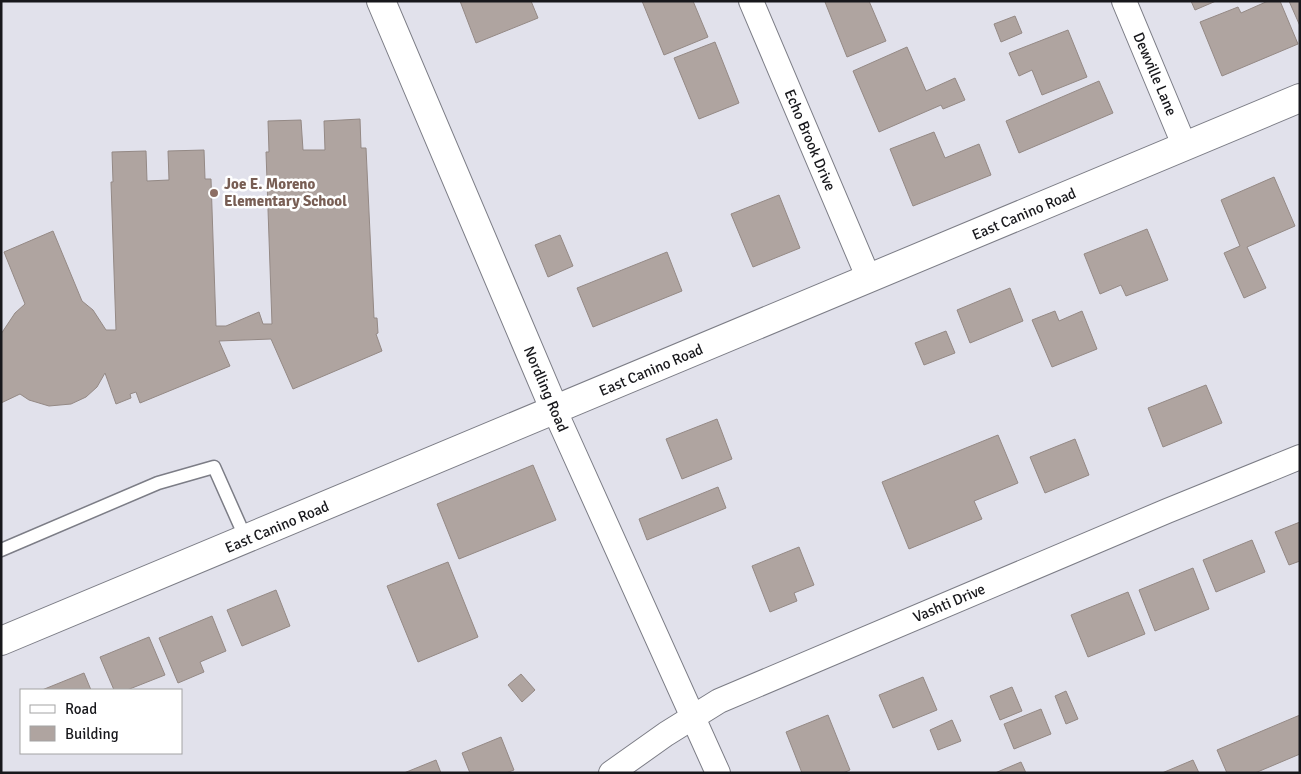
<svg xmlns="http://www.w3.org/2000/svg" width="1301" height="774" viewBox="0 0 1301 774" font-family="Signika,sans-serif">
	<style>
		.building { fill: #afa4a0; stroke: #948985 }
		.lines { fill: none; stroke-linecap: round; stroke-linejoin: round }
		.lane-casing { stroke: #7c7d86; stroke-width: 15 }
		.street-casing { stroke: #7c7d86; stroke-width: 26 }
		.secondary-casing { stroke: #7c7d86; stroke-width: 30 }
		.lane { stroke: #fff; stroke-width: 12 }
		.street { stroke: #fff; stroke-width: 24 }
		.secondary { stroke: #fff; stroke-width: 28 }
		.education-dot { fill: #8d6e63; stroke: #fff; stroke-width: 2 }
		.labels { text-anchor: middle; stroke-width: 5; stroke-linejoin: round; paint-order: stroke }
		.street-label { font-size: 15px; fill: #18181c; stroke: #fff }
		.education-label { font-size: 15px; font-weight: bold; fill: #785e54; stroke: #fff; text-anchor: start }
	</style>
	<rect width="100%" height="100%" fill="#e1e1eb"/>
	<g class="building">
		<polygon points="460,1 531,1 538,18 476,43"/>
		<polygon points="642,1 693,1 708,37 664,55"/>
		<polygon points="828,1 869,1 886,41 847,57 825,2"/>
		<polygon points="1191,1 1216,1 1195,10"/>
		<polygon points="1268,1 1280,1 1298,44 1222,76 1200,22 1238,7 1241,13"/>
		<polygon points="1289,1 1300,1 1300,26"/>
		<polygon points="1015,16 1022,33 1001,42 994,24"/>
		<polygon points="1068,30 1087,77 1042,95 1032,70 1019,76 1009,53"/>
		<polygon points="715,42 739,103 699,119 674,58"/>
		<polygon points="907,47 926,91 955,78 965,100 943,109 941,105 879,132 853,71"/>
		<polygon points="1099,81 1113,113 1019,153 1006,121"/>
		<polygon points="360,119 361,148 366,148 374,318 377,318 378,333 376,334 382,351 293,389 271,339 219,341 230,366 140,403 136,392 130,394 131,398 116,404 105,373 97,387 86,397 71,404 49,406 29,400 20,394 1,403 1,334 15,313 25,304 4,252 53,231 82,301 93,310 106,330 116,330 111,182 113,182 112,152 146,151 147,181 169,180 168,151 204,150 205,179 211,179 216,326 226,326 259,312 263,324 272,324 266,152 269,152 268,121 301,120 303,150 325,150 324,121"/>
		<polygon points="934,132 945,158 979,144 991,175 913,206 890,149"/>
		<polygon points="1274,177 1295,226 1247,247 1266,288 1244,298 1224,253 1240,246 1221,200"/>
		<polygon points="779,195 800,248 753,267 731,214"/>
		<polygon points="1147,229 1168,280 1126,296 1121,285 1100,294 1084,254"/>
		<polygon points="560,235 573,266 548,277 535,245"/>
		<polygon points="667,252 682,291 593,327 577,288"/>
		<polygon points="1010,288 1023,321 970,343 957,310"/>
		<polygon points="1055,311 1059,321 1082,311 1097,349 1052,367 1032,320"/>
		<polygon points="946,331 955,353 924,365 915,343"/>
		<polygon points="1206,385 1222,423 1163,447 1148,408"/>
		<polygon points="717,419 732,459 682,479 666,439"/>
		<polygon points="998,435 1018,483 974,501 982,519 909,549 882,482"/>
		<polygon points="1075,439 1089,475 1045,493 1030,457"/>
		<polygon points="533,465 556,520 459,559 437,504"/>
		<polygon points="718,487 726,508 647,540 639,519"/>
		<polygon points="1300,522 1300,561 1289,565 1275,532"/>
		<polygon points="1252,540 1265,572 1216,592 1203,560"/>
		<polygon points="799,547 814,585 794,593 797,601 770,612 752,566"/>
		<polygon points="448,562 478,637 418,662 387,586"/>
		<polygon points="1193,568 1209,609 1155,631 1139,590"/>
		<polygon points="276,590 290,626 242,646 227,610"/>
		<polygon points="1128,592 1145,634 1088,657 1071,615"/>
		<polygon points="212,616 226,651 200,662 204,672 178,683 159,638"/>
		<polygon points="149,637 165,675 127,690 114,690 100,657"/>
		<polygon points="84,673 91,690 42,690"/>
		<polygon points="521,674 535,690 522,702 508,685"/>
		<polygon points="923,677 937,710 893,728 879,695"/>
		<polygon points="1012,687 1022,711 1000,720 990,696"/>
		<polygon points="1066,691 1078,719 1066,724 1055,696"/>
		<polygon points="1041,709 1051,734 1014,749 1004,724"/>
		<polygon points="828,715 850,770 843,773 802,773 786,732"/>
		<polygon points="1300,715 1300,754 1255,773 1227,773 1217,750"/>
		<polygon points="952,720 961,741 938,750 930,730"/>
		<polygon points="501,737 514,770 506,773 470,773 462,753"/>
		<polygon points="436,760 441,773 404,773"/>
		<polygon points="1193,760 1199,773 1162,773"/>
		<polygon points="1021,762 1026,773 995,773"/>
	</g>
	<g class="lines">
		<defs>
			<polyline id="lane" points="1,550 158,483 214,467 246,539"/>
			<g id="street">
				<polyline points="751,1 869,279"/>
				<polyline points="1124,1 1185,147"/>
				<polyline points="555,411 718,773"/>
				<polyline points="611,773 666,734 719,701 1167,511 1300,457"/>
			</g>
			<g id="secondary">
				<polyline points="381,1 555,411"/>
				<polyline points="1,641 1300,98"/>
			</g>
		</defs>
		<use href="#lane" class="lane-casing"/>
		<use href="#street" class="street-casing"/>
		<use href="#secondary" class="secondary-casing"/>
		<use href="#lane" class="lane"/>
		<use href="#street" class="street"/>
		<use href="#secondary" class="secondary"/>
	</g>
	<circle class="education-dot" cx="214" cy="193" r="5"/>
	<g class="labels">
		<g class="street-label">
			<text transform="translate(1155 74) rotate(67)" y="5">Dewville Lane</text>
			<text transform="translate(810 140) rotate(67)" y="5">Echo Brook Drive</text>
			<text transform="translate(1024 214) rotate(-23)" y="5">East Canino Road</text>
			<text transform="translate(651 370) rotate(-23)" y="5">East Canino Road</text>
			<text transform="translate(546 389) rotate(67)" y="5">Nordling Road</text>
			<text transform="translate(277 527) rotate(-23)" y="5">East Canino Road</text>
			<text transform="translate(949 603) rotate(-23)" y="5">Vashti Drive</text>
		</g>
		<g class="education-label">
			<text x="224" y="189">Joe E. Moreno<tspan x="224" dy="17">Elementary School</tspan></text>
		</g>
	</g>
	<rect width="1301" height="774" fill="none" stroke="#18181c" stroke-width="5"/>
	<rect x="20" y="689" width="162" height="65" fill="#ffffff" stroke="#a3a3a4"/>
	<rect x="30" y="705" width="25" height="8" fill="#ffffff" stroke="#a3a3a4"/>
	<text x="65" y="714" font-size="15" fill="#18181c">Road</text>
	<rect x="30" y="726" width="25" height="15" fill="#afa4a0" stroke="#a3a3a4"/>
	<text x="65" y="739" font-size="15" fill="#18181c">Building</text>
</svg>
